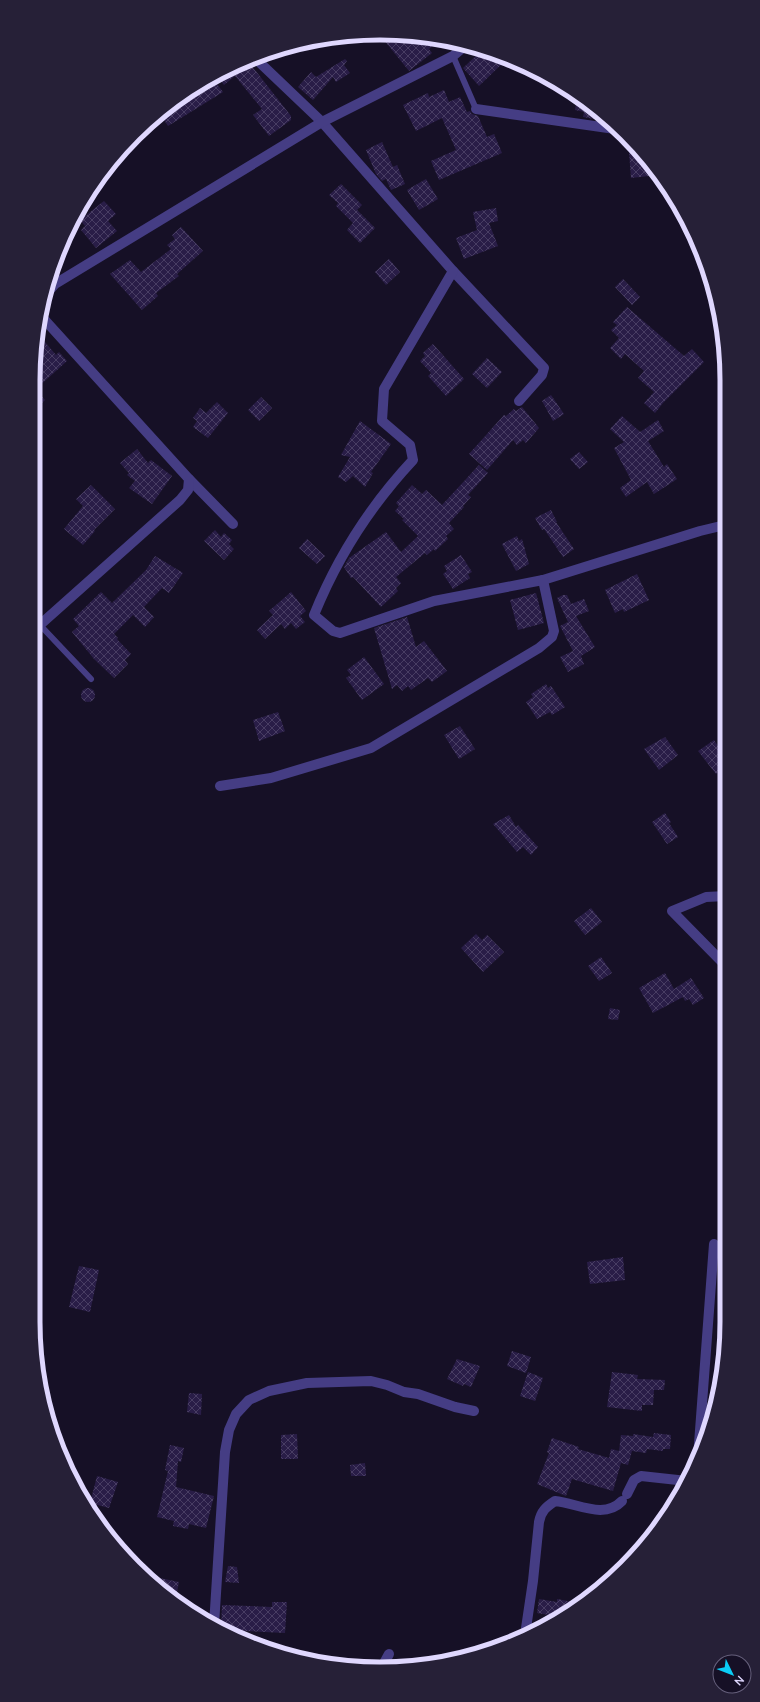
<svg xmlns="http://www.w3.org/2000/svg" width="760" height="1702" viewBox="0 0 760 1702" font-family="'Nunito Sans',sans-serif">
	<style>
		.building { fill: url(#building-cross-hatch) }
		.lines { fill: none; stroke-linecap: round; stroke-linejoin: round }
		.lane { stroke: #453d84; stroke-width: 6 }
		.street { stroke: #453d84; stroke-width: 10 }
		.rim { fill: none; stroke: #dfd7fe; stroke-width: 5 }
	</style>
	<defs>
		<pattern id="building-cross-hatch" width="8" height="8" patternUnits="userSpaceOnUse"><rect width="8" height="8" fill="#291d47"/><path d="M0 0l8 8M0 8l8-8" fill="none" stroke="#483d63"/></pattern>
	</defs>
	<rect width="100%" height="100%" fill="#161026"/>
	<g class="building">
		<polygon points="379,34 426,36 434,45 429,49 432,53 409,71"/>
		<polygon points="483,49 494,53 503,63 479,86 463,68"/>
		<polygon points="345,59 347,61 344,65 350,73 336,82 333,77 313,100 298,87 311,72 316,77"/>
		<polygon points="248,61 291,116 291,120 269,136 253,115 262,109 235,76 224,85 216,75 227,69"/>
		<polygon points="217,84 223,92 168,126 162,117"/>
		<polygon points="444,90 449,102 460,97 467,112 470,111 472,114 478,116 487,137 494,134 502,153 439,180 431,161 456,150 442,118 416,131 403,105 428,93 429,97"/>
		<polygon points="577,97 591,105 601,115 595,114 594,119 583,117 584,112 575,110"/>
		<polygon points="382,142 393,167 397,165 405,184 391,190 386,179 382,181 376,174 366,150"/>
		<polygon points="638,151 657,171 648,172 649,176 631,178 629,152"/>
		<polygon points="426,179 438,199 419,210 407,190"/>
		<polygon points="341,184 362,205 357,210 375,228 360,243 347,230 353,223 336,206 338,203 329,195"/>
		<polygon points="104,201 116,214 108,221 117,231 96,248 81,230 85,226 80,220"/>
		<polygon points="496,208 498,221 489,223 498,246 464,259 456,238 477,230 473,212"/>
		<polygon points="181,227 203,251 177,274 179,276 156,293 158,296 142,310 110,274 130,260 141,272 171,249 167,245 175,239 172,235"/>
		<polygon points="389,259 400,272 386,285 375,272"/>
		<polygon points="623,279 640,297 632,305 615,287"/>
		<polygon points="627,307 684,356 692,349 704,362 663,403 655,413 644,403 654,392 638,378 644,371 625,354 621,359 610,348 619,338 611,330 617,325 613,322"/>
		<polygon points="40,336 56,355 59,352 67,361 36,389 45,400 38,407 33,402 33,380"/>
		<polygon points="433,344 464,379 446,396 428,376 431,373 420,361 425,356 423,353"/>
		<polygon points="487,358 502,372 487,388 472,374"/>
		<polygon points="551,395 564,414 553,421 542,401"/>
		<polygon points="261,397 272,408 259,421 248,410"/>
		<polygon points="217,402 228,413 208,438 193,427 197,421 193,418 200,408 206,413"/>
		<polygon points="522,407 539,428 526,443 523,440 517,445 513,440 487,470 469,454 504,415 506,416 514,409 516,411"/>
		<polygon points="622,416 640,432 658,420 664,431 648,441 664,467 667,464 677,479 654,494 647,482 626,497 620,488 631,480 614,448 624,442 610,429"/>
		<polygon points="360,421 391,444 371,472 373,473 365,487 353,476 346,482 338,477 350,457 341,455"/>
		<polygon points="137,449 148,463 151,460 172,476 152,504 129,488 135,481 127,475 129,473 120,463"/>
		<polygon points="579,452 588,462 579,469 570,459"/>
		<polygon points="479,465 488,473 468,495 471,497 463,506 464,507 449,523 454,529 446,536 448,539 435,551 434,549 427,555 425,553 396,577 401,583 396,588 398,591 381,607 353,577 351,578 344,567 349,558 386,532 401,552 418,536 402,520 404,519 395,511 399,506 396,503 412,485 422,494 426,490 442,505"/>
		<polygon points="91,485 115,509 94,530 95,531 83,545 64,529 83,506 76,499"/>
		<polygon points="551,510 557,522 556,522 574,549 563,557 544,529 542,530 535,518"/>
		<polygon points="215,530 221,537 224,533 232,540 229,544 234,549 224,560 204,541"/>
		<polygon points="517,536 519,541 522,539 529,564 516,571 502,544"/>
		<polygon points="307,539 325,556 317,564 299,548"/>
		<polygon points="461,555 472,572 468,574 470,578 453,589 443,574 447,571 444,566"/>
		<polygon points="155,556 183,573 169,593 162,588 144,607 154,617 145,627 133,615 114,634 118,638 117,639 131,654 125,660 128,664 114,678 94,659 72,632 79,626 73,619 101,592 112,603 146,570"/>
		<polygon points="637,574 649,600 624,612 623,609 615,613 605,590"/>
		<polygon points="291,592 306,611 300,616 305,622 296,629 291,623 285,629 281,624 265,639 257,630 273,615 269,611"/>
		<polygon points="536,593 544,623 518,630 510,600"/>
		<polygon points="563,595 567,595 571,604 584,599 589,611 576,616 595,647 581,656 584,664 568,672 560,657 573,651 560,626 568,622 557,598"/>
		<polygon points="407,617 416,647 424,641 447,671 432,682 428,678 411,690 408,686 402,691 397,685 392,689 374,628"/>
		<polygon points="364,657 384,684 362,700 346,678 351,675 347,670"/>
		<polygon points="546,684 548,688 551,686 565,707 552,715 550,712 537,719 526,702 533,697 531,694"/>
		<circle cx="88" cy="695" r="7"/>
		<polygon points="278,712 285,731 259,741 253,720"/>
		<polygon points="460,726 475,749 459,759 444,735"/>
		<polygon points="665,737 678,755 659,770 644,749"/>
		<polygon points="714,740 718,746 725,741 725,767 716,774 698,751"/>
		<polygon points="665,813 671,822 669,823 678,837 667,844 652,822"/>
		<polygon points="509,815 516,827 518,825 538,847 531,855 523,847 517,852 493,824"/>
		<polygon points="591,908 602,922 585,935 574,921"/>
		<polygon points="476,934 482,940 487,935 504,952 483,972 461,948"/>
		<polygon points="601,957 612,973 599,981 588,966"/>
		<polygon points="665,973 674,989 691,978 704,998 693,1005 689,999 685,1001 683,997 653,1013 639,988"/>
		<polygon points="610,1008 620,1010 618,1020 608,1019"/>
		<polygon points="623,1257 625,1280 590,1284 587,1262"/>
		<polygon points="79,1266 99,1270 90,1312 69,1307"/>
		<polygon points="512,1351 531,1357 526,1373 507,1366"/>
		<polygon points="457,1359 480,1366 471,1387 464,1384 463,1386 447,1379"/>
		<polygon points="528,1372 543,1378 535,1401 520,1396"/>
		<polygon points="612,1372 638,1375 637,1379 665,1380 664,1390 654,1390 653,1405 642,1405 642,1411 607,1407"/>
		<polygon points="189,1393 202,1394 201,1415 187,1412"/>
		<polygon points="654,1433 671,1435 670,1449 663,1449 663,1451 647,1449 646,1453 632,1451 628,1465 621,1463 613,1491 572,1479 566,1496 537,1484 549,1453 547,1452 552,1438 579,1447 578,1449 609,1458 611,1449 619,1451 621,1435 633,1436 633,1434 653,1437"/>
		<polygon points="297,1434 298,1459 281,1459 281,1435"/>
		<polygon points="170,1445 184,1448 181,1462 178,1461 176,1487 214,1496 206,1528 189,1524 188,1529 173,1526 174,1521 157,1517 168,1471 165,1470"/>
		<polygon points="365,1463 366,1476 351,1476 350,1465"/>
		<polygon points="97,1476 118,1482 109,1508 90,1503"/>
		<polygon points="228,1566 237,1567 239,1583 225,1582"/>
		<polygon points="150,1576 179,1582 176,1597 170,1593"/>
		<polygon points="539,1599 557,1602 557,1599 578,1603 548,1625 549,1615 537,1613"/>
		<polygon points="272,1602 287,1602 285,1633 226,1630 221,1628 222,1605 272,1607"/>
	</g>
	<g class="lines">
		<g class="lane">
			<polyline points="453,56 476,109"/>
			<polyline points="40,625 91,679"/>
		</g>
		<g class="street">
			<polyline points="255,58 322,122 453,271 544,368 542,375 519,401"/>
			<polyline points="476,109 615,129"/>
			<path d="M 453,271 L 384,389 L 382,421 L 410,445 L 413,460 C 371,505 337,558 314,615 L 333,631 L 340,633 L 434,601 L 543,580 L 700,531 L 725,525"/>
			<polyline points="48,292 55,284 322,122 453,56 466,45"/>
			<polyline points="189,479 233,524"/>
			<polyline points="33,631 180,500 188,490 189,479 43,318"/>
			<polyline points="220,786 271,778 371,748 539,648 552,637 554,631 543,580"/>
			<polyline points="726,896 706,897 672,911 726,966"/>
			<polyline points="698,1457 714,1244"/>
			<polyline points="627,1494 634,1480 641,1476 687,1481"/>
			<polyline points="214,1625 225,1452 229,1430 236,1414 249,1400 269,1391 307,1383 371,1381 387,1385 404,1392 418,1394 455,1407 474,1411"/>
			<path d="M 525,1635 L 533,1581 L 539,1522 C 541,1511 546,1507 555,1501 C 577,1503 604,1520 622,1501"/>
			<polyline points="383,1665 389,1654"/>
		</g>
	</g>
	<path d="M0 0H760V1702H0ZM380 40H380A340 340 0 0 1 720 380V1322A340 340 0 0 1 380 1662H380A340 340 0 0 1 40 1322V380A340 340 0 0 1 380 40Z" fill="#262037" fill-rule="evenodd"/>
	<path class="rim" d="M380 40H380A340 340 0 0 1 720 380V1322A340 340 0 0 1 380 1662H380A340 340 0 0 1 40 1322V380A340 340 0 0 1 380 40Z"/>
	<g transform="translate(732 1674) rotate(133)"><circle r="19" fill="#161026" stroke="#66607c"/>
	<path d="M0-3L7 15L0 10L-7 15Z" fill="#0bccf6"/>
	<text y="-6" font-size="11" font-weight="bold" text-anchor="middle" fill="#dfd7fe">N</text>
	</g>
</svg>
